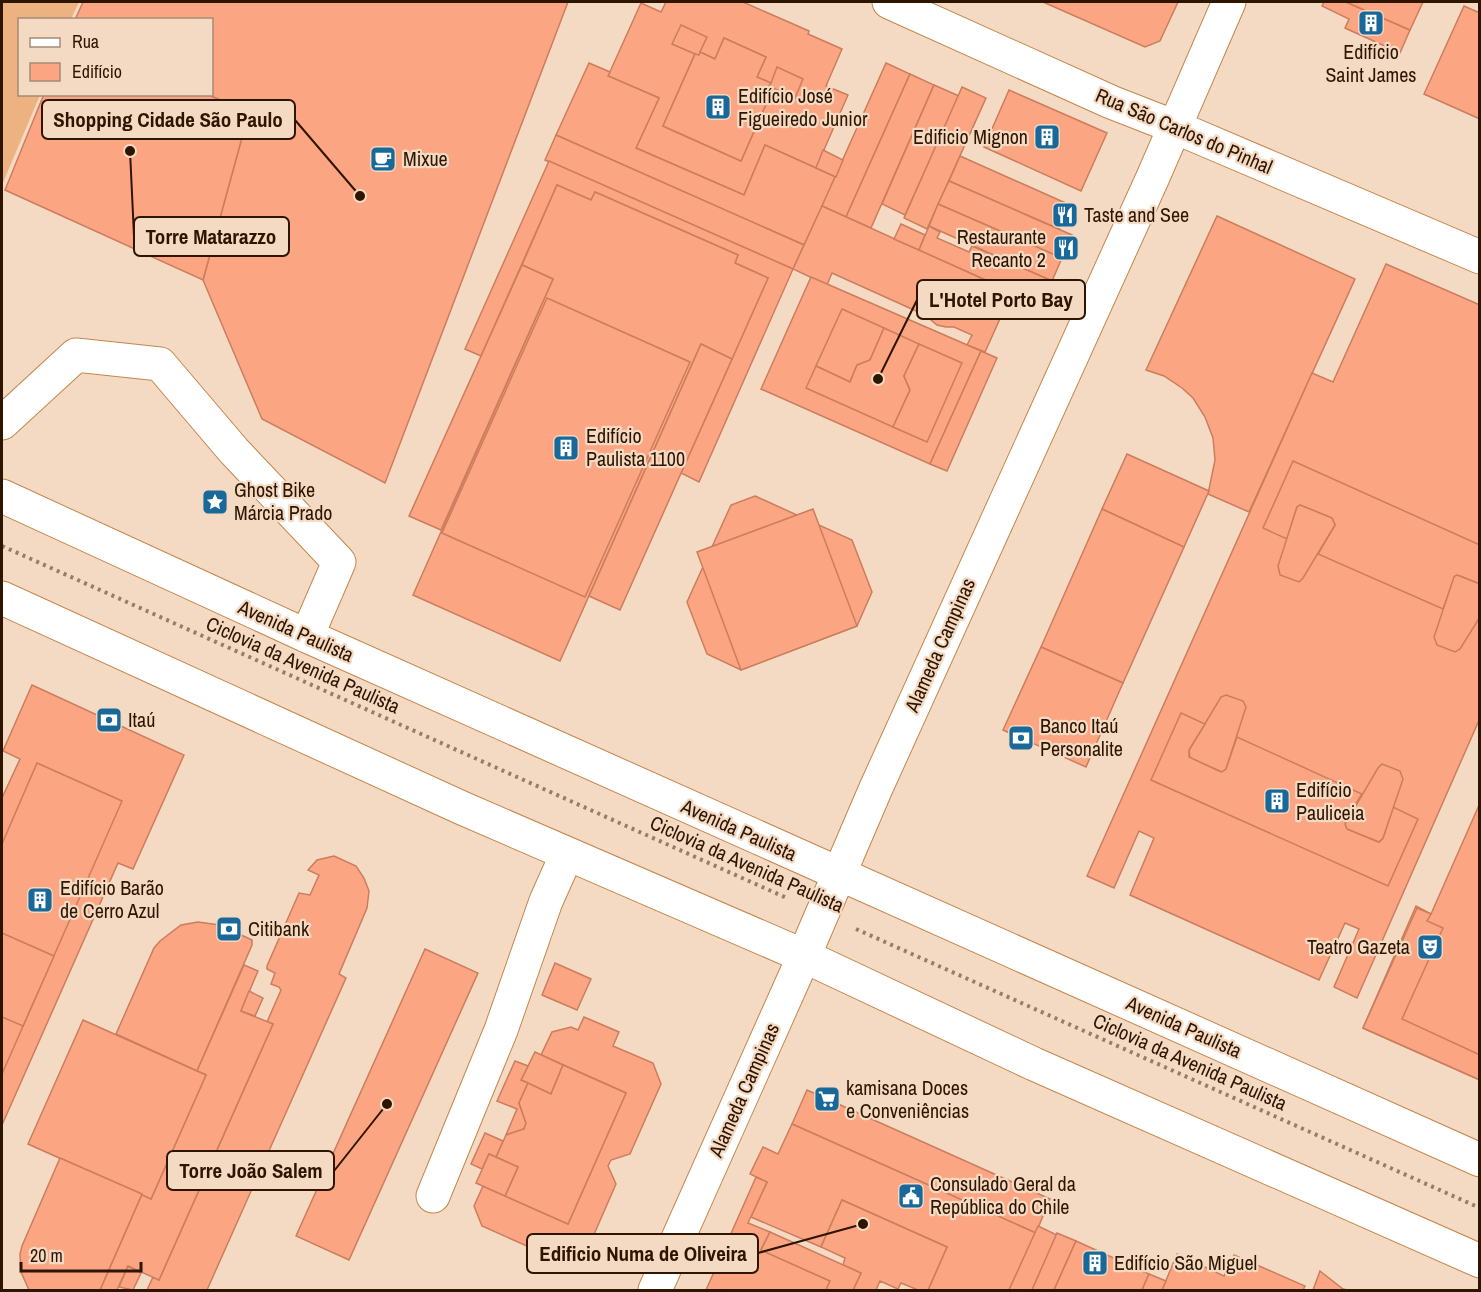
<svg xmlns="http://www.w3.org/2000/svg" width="1481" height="1292" viewBox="0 0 1481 1292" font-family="'Archivo Narrow',sans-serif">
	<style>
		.green { fill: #ecb381 }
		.building { fill: #fca582; stroke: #cb7d5d; stroke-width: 1.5 }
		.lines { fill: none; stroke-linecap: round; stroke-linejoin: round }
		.minor-casing { stroke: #c4864b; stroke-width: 35 }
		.major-casing { stroke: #c4864b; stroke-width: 35 }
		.path { stroke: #967d67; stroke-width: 4; stroke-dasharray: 3 4.5; stroke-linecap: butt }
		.minor { stroke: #fff; stroke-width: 33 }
		.major { stroke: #fff; stroke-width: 33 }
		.labels { text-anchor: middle; stroke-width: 4.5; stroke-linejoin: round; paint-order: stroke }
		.poi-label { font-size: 20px; fill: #2d1500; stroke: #f5dac3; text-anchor: start }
		.street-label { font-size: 20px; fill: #2d1500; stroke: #f5dac3 }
		.leader { fill: none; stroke: #2d1500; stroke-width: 2 }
		.callout-dot { fill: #2d1500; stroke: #f5dac3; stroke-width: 2 }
		.callout { fill: #f5dac3; stroke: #2d1500; stroke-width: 2 }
		.callout-label { font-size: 21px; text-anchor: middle; font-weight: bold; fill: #2d1500 }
	</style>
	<rect width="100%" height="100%" fill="#f5dac3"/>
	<polygon class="green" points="2,2 79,2 71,19 20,20 20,94 40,95 2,185"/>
	<g class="building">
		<polygon points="83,2 568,2 385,483 262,419 203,280 249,112 206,94 212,94 212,20 75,20"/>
		<polygon points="666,2 743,2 809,31 808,34 842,49 826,86 848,95 816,168 765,145 744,195 636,148 659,98 608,76 641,3 661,12"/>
		<polygon points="1043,2 1178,2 1160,41 1145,47"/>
		<polygon points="1324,2 1346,2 1410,30 1400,53 1345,28 1349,19 1322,6"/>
		<polygon points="1346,2 1423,2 1410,30"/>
		<polygon points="1464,6 1480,13 1480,119 1424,94"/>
		<polygon points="681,25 707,37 700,52 715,59 724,38 766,57 757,77 771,83 777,67 803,79 795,98 773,88 741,161 663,126 695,54 672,44"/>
		<polygon points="724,38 766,57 757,77 771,83 769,86 773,88 741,161 663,126 695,54 699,55 700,52 715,59"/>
		<polygon points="589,63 610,72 608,76 659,98 636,148 744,195 765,145 836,177 804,245 556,135"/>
		<polygon points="886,63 910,74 846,217 822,206"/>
		<polygon points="910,74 934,85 871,228 846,217"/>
		<polygon points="934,85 959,96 905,215 882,204"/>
		<polygon points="962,87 986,98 927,229 904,218"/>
		<polygon points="1009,90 1107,133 1081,191 984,147"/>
		<polygon points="44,94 206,94 249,112 203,280 5,190"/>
		<polygon points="556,135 804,245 793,269 545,160"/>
		<polygon points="823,150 843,160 836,177 816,168"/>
		<polygon points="960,156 1070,205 1059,229 949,181"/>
		<polygon points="549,161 793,269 699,482 681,473 768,278 735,263 738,255 595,192 591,200 557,185 481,356 465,349"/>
		<polygon points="949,181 1072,235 1062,258 938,204"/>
		<polygon points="557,185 591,200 595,192 738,255 735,263 768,278 732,359 701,344 560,661 413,595 553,279 522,265"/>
		<polygon points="938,204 1062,258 1052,281 929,226"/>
		<polygon points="822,206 981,278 976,290 982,293 983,289 991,293 995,284 1012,292 985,352 967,345 972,335 954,327 946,327 937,325 925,315 832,273 827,285 793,269"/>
		<polygon points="1217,216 1355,279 1249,512 1208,494 1215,460 1213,438 1205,417 1193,398 1182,388 1164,376 1146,370"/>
		<polygon points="901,224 925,235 919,250 894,239"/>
		<polygon points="929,226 940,232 937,238 969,252 972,246 1052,281 1042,305 919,250"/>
		<polygon points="1386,264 1480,305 1480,718 1357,998 1334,987 1359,929 1345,923 1319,980 1130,895 1154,838 1139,831 1114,888 1087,876 1312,373 1333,382"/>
		<polygon points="522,265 553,279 441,530 409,516"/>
		<polygon points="811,277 981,351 930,464 761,389"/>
		<polygon points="547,298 690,362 585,597 442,533"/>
		<polygon points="842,309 884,328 870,360 857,365 850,382 816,366"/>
		<polygon points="884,328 919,344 904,376 910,390 893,427 806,388 816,366 850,382 857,365 870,360"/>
		<polygon points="701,344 732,359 620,610 589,596"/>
		<polygon points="919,344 962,363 927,442 893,427 910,390 904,376"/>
		<polygon points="981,351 997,358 947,471 930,464"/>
		<polygon points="1127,454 1209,491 1184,547 1102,509"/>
		<polygon points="1293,461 1480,545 1480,584 1460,576 1455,576 1443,609 1318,554 1335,525 1332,518 1300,505 1297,507 1287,539 1263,528"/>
		<polygon points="755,496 852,540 872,592 857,626 741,670 707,654 687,602 731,505"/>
		<polygon points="1300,505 1332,518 1335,525 1303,578 1299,582 1280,575 1278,566 1297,507"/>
		<polygon points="813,509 857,626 741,670 697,552"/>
		<polygon points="1102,509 1184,547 1123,683 1041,647"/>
		<polygon points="1457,575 1480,584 1480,617 1460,649 1455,652 1437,645 1434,637 1454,577"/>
		<polygon points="1041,647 1123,683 1086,767 1003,730"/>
		<polygon points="32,685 184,755 133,869 118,863 2,1125 2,798 20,759 3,751"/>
		<polygon points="1226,695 1243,701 1246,707 1226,769 1222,772 1190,758 1189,750 1221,697"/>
		<polygon points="1181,713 1205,724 1189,750 1189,757 1219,771 1222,772 1226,769 1237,737 1362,794 1345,821 1347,829 1379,842 1383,838 1393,807 1418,819 1388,886 1151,780"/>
		<polygon points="37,763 122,801 2,1074 2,844"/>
		<polygon points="1382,764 1400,771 1403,779 1383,838 1379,842 1347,829 1345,824 1378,768"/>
		<polygon points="1480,803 1480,1080 1363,1028 1416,906 1431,914"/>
		<polygon points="334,856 356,866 364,878 369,891 367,908 339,974 346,978 207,1290 147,1290 153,1277 159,1280 273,1024 267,1022 281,990 279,987 271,984 275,973 267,969 267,966 299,893 310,895 319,875 308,870 317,860"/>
		<polygon points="1417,908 1431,914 1427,921 1443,928 1402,1019 1480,1055 1480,1080 1363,1028"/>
		<polygon points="198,922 220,925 252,940 252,945 197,1071 116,1034 154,948 160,941 181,925"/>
		<polygon points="2,933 54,956 23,1026 2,1017"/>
		<polygon points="425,949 478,973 349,1260 296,1236"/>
		<polygon points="555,963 591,979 577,1010 542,995"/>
		<polygon points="244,965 258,971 241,1011 273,1024 159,1280 128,1266 117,1290 100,1290 142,1194 151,1199 206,1075 197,1071"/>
		<polygon points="249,991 263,998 255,1016 241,1011"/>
		<polygon points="584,1017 619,1032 613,1046 653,1063 661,1084 630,1154 611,1160 608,1166 616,1184 585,1255 565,1263 482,1226 474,1206 483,1186 568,1224 626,1093 541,1055 552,1032 571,1027 578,1030"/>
		<polygon points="83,1020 206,1075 151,1199 28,1144"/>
		<polygon points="535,1052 563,1065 551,1094 521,1080"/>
		<polygon points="515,1061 528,1066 521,1080 528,1083 519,1103 526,1123 524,1129 506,1135 517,1109 497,1101"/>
		<polygon points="563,1065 626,1093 568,1224 505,1196 518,1167 496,1157 506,1135 524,1129 526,1123 519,1103 528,1083 551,1094"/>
		<polygon points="807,1090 1050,1199 1036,1233 792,1124"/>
		<polygon points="792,1124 1036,1233 1009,1290 928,1290 947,1247 842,1200 821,1247 751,1217 767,1182 750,1174 763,1147 778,1154"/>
		<polygon points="485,1133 503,1141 496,1157 489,1154 482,1169 471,1164"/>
		<polygon points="489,1154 518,1167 505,1196 476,1183"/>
		<polygon points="60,1158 142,1194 100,1290 29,1290 21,1272 20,1254 22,1246"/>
		<polygon points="756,1177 767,1182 748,1223 770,1232 761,1250 830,1281 826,1290 706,1290"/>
		<polygon points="842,1200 947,1247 928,1290 918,1290 901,1283 898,1289 880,1281 876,1290 853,1290 861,1273 843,1265 845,1258 821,1247"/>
		<polygon points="1038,1226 1057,1235 1032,1290 1009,1290"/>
		<polygon points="770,1232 861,1273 853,1290 826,1290 830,1281 761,1250"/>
		<polygon points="1057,1233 1076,1241 1054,1290 1032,1290"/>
		<polygon points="1076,1241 1149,1274 1142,1290 1054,1290"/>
		<polygon points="1177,1254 1224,1276 1234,1255 1305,1286 1303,1290 1162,1290"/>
		<polygon points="128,1266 141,1273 133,1290 119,1287"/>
		<polygon points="1320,1271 1343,1289 1348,1290 1313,1290"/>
		<polygon points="1149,1274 1166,1281 1162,1290 1142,1290"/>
	</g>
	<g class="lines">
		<defs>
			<g id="minor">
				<polyline points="889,2 1111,102 1175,127 1480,257"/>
				<polyline points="2,423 76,355 160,364 234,451 339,562 307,636"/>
				<polyline points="433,1196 501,1030 546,901 567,854"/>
				<polyline points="655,1290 804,956 876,788 1153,177 1229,2"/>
			</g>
			<g id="major">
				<polyline points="2,496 307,636 1480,1160"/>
				<polyline points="2,598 462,808 804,956 1034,1064 1480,1261"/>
			</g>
		</defs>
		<use href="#minor" class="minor-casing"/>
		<use href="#major" class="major-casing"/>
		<g class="path">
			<polyline points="2,546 789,899"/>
			<polyline points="856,929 1480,1208"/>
		</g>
		<use href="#minor" class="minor"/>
		<use href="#major" class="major"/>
	</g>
	<defs>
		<symbol id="building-square" viewBox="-11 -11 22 22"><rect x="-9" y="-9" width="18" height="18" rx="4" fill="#19689a" stroke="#f5dac3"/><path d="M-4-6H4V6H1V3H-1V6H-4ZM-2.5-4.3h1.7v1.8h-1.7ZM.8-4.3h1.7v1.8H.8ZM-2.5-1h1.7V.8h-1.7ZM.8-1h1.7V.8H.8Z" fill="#fff"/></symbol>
		<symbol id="cafe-square" viewBox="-11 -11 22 22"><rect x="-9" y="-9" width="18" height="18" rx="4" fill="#19689a" stroke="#f5dac3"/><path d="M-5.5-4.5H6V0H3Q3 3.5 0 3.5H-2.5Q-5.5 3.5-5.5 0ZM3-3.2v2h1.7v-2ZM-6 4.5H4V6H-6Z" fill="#fff"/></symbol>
		<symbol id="restaurant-square" viewBox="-11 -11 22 22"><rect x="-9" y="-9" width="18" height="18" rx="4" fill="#19689a" stroke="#f5dac3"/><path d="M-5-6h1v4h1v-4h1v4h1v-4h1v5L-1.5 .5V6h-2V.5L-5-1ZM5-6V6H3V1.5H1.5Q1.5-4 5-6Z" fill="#fff"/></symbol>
		<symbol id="sight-square" viewBox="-11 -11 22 22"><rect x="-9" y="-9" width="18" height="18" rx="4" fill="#19689a" stroke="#f5dac3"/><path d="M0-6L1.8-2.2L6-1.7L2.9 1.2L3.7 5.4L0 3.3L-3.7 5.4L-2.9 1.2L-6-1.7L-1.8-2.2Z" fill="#fff"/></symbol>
		<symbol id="bank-square" viewBox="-11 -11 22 22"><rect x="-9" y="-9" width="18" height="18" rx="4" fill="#19689a" stroke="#f5dac3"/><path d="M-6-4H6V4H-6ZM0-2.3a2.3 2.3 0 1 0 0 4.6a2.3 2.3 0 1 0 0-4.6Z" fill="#fff"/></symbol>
		<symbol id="theatre-square" viewBox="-11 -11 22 22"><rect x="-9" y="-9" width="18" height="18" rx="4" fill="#19689a" stroke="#f5dac3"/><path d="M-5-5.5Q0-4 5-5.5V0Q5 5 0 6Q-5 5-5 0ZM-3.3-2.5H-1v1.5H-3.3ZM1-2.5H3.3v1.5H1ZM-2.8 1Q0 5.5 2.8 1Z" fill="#fff"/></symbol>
		<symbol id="supermarket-square" viewBox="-11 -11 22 22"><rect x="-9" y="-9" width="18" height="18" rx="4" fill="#19689a" stroke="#f5dac3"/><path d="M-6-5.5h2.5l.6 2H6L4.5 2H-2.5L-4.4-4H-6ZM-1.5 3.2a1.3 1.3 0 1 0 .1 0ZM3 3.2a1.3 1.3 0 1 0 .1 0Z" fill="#fff"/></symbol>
		<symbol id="civic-square" viewBox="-11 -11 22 22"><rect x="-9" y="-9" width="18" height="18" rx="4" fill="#19689a" stroke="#f5dac3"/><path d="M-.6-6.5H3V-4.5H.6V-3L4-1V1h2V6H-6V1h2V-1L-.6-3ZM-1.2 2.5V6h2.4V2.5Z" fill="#fff"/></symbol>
	</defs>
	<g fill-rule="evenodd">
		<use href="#building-square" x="1356" y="8" width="30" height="30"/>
		<use href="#building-square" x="703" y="92" width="30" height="30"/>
		<use href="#building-square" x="1032" y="122" width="30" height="30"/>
		<use href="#cafe-square" x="368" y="144" width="30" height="30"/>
		<use href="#restaurant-square" x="1050" y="200" width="30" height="30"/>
		<use href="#restaurant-square" x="1051" y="233" width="30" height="30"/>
		<use href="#building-square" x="551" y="433" width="30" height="30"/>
		<use href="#sight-square" x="200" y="487" width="30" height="30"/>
		<use href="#bank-square" x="94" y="705" width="30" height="30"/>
		<use href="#bank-square" x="1006" y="723" width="30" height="30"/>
		<use href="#building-square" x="1262" y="786" width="30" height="30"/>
		<use href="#building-square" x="25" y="885" width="30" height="30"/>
		<use href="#bank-square" x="214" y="914" width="30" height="30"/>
		<use href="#theatre-square" x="1415" y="932" width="30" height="30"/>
		<use href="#supermarket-square" x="812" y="1084" width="30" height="30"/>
		<use href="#civic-square" x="896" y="1181" width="30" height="30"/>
		<use href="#building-square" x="1080" y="1248" width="30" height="30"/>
	</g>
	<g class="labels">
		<g class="poi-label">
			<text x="1371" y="59" text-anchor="middle">Edifício<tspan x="1371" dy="23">Saint James</tspan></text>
			<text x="738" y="103">Edifício José<tspan x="738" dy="23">Figueiredo Junior</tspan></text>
			<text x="1028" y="144" text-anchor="end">Edificio Mignon</text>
			<text x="403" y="166">Mixue</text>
			<text x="1084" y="222">Taste and See</text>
			<text x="1046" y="244" text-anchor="end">Restaurante<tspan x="1046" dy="23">Recanto 2</tspan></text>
			<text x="586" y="443">Edifício<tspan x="586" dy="23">Paulista 1100</tspan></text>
			<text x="234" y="497">Ghost Bike<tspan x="234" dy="23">Márcia Prado</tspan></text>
			<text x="128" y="727">Itaú</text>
			<text x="1040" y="733">Banco Itaú<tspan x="1040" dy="23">Personalite</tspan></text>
			<text x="1296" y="797">Edifício<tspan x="1296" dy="23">Pauliceia</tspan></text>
			<text x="60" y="895">Edifício Barão<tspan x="60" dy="23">de Cerro Azul</tspan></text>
			<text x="248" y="936">Citibank</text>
			<text x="1410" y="954" text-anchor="end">Teatro Gazeta</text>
			<text x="846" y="1095">kamisana Doces<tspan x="846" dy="23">e Conveniências</tspan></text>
			<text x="930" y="1191">Consulado Geral da<tspan x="930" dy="23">República do Chile</tspan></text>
			<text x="1114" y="1270">Edifício São Miguel</text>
		</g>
		<g class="street-label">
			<text transform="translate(1184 131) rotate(23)" y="7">Rua São Carlos do Pinhal</text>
			<text transform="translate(296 631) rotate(24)" y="7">Avenida Paulista</text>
			<text transform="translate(940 645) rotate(-66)" y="7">Alameda Campinas</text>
			<text transform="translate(303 665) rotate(24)" y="7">Ciclovia da Avenida Paulista</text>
			<text transform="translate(739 830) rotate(24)" y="7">Avenida Paulista</text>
			<text transform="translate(747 864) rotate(24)" y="7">Ciclovia da Avenida Paulista</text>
			<text transform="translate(1184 1027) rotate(24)" y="7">Avenida Paulista</text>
			<text transform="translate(1190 1062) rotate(24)" y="7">Ciclovia da Avenida Paulista</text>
			<text transform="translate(744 1090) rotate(-66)" y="7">Alameda Campinas</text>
		</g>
	</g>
	<path class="leader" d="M360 196L295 120M130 151L134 236M878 379L917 300M387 1104L334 1171M863 1224L758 1253"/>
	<g class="callout-dot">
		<circle cx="360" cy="196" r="6"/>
		<circle cx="130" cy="151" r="6"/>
		<circle cx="878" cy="379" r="6"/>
		<circle cx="387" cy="1104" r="6"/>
		<circle cx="863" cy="1224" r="6"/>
	</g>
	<g class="callout">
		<rect x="42" y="100" width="253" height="39" rx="6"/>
		<rect x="134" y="217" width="155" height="39" rx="6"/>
		<rect x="917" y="280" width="168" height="39" rx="6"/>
		<rect x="167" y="1151" width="167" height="39" rx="6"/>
		<rect x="527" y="1234" width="231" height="39" rx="6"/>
	</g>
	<g class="callout-label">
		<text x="168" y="127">Shopping Cidade São Paulo</text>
		<text x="211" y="244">Torre Matarazzo</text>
		<text x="1001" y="307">L'Hotel Porto Bay</text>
		<text x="251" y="1178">Torre João Salem</text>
		<text x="643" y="1261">Edificio Numa de Oliveira</text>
	</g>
	<rect width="1481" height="1292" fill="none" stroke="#2d1500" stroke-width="6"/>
	<rect x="18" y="18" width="195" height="78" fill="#f5dac3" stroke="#a58b75" stroke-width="1.5"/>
	<rect x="30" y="38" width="30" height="9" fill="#ffffff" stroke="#a58b75" stroke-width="1.5"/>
	<text x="72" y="48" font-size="18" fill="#2d1500">Rua</text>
	<rect x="30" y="63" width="30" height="18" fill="#fca582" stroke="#a58b75" stroke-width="1.5"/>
	<text x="72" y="78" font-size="18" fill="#2d1500">Edifício</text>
	<path d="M21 1262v9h120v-9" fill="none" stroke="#2d1500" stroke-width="3"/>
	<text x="30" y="1262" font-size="18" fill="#2d1500" stroke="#f5dac3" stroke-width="4.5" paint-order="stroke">20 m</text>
</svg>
